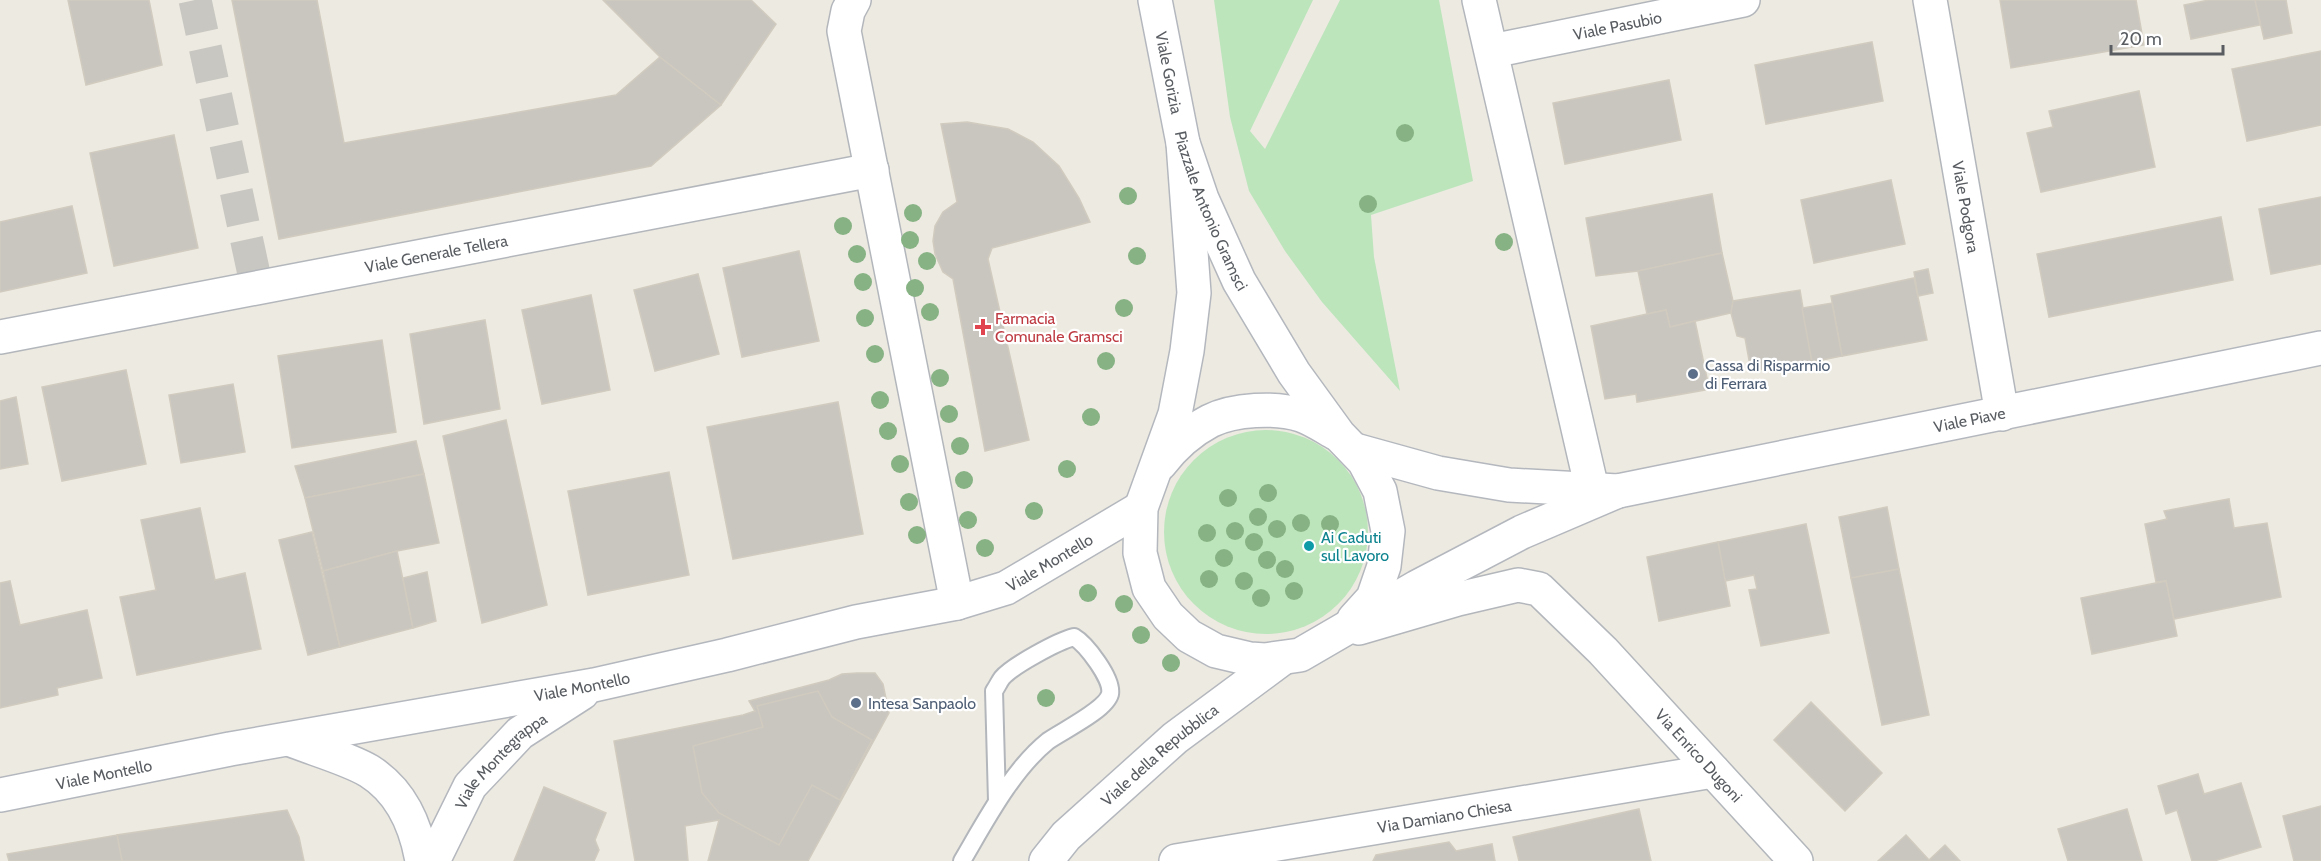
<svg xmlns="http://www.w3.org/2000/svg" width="2321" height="861" viewBox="0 0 2321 861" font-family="Cabin,sans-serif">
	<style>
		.green { fill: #bce5bc }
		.building { fill: #c9c6c0; stroke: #d1cbbf; stroke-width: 1.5 }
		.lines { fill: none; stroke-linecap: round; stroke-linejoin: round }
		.street-tunnel { stroke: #c8c7c1; stroke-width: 33; stroke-dasharray: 33 16; stroke-linecap: butt }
		.lane-casing { stroke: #b3b7bc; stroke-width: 20 }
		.street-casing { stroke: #b3b7bc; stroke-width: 36 }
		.secondary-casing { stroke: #b4b8be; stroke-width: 36 }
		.lane { stroke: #fff; stroke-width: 16 }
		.street { stroke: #fff; stroke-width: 33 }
		.secondary { stroke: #fff; stroke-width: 33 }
		.tree { fill: #87b384 }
		.health-dot { fill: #e0444e; stroke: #fff; stroke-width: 2 }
		.service-dot { fill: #5c6f8a; stroke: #fff; stroke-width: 2 }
		.culture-dot { fill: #0f9aa8; stroke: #fff; stroke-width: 2 }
		.labels { text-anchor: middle; stroke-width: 4.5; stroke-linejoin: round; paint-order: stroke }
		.street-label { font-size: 16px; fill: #595d62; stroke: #fff }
		.health-label { font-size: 16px; fill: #be3a42; stroke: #fff; text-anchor: start }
		.service-label { font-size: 16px; fill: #4e5e75; stroke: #fff; text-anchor: start }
		.culture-label { font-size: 16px; fill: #0d838f; stroke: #fff; text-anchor: start }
	</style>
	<rect width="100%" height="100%" fill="#edeae1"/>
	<g class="green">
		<polygon points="1214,0 1313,0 1250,131 1265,149 1340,0 1439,0 1473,181 1371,215 1374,257 1400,391 1322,302 1285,251 1249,191 1230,117"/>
		<circle cx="1266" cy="532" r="102"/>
	</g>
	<g class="building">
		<polygon points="68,0 149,0 162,65 86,85"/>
		<polygon points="232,0 317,0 344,143 616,95 660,57 721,105 651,166 279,239"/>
		<polygon points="603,0 751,0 776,24 721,105 660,57"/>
		<polygon points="2000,0 2136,0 2144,45 2011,68"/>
		<polygon points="2209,0 2255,0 2260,25 2191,39 2184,5"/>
		<polygon points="2255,0 2286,0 2292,33 2264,39"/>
		<polygon points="1872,42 1883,101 1766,124 1755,65"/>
		<polygon points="2321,51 2321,125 2247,141 2232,69"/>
		<polygon points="1669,80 1681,140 1565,164 1553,103"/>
		<polygon points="2139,91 2155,167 2041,192 2027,133 2053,127 2049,111"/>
		<polygon points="967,122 1008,129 1033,142 1059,166 1079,198 1090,222 992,248 988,259 1029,440 985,451 953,279 943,272 935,254 933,241 935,226 943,212 957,202 941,124"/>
		<polygon points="174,135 198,248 114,266 90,153"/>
		<polygon points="1891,180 1905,244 1814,263 1801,200"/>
		<polygon points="1712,194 1722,253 1638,271 1596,276 1586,218"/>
		<polygon points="2321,197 2321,264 2271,274 2259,209"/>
		<polygon points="72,206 87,273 0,292 0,222"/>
		<polygon points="2221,217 2233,280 2049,317 2037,254"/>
		<polygon points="799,251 819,341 742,357 723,268"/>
		<polygon points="1722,253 1733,301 1731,313 1670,327 1666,310 1647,314 1638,271"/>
		<polygon points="1928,269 1933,293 1918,296 1914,272"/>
		<polygon points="698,274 719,354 655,371 634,290"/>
		<polygon points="1914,278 1927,340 1842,356 1831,296"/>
		<polygon points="1800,290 1812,362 1751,371 1745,338 1737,336 1731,313 1733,301"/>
		<polygon points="591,295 610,390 542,404 522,310"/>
		<polygon points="1832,303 1842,356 1812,362 1802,308"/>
		<polygon points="1666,310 1670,327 1695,321 1708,383 1705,390 1637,402 1636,394 1605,399 1591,326"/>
		<polygon points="485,320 500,409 424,424 410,334"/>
		<polygon points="382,340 396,432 292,448 278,356"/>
		<polygon points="126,370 146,464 62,481 42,387"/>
		<polygon points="233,384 245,452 181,463 169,395"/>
		<polygon points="16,397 28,464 0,469 0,401"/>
		<polygon points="838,402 863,534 733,559 707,427"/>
		<polygon points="506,420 547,605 482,623 443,436"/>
		<polygon points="416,441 424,474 305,498 295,466"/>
		<polygon points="669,472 689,575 588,595 568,491"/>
		<polygon points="424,474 439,543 397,551 323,571 305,498"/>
		<polygon points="2229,499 2234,528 2267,523 2281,597 2174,619 2166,581 2156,582 2145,524 2167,519 2164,511"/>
		<polygon points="1887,507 1899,569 1851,578 1839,517"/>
		<polygon points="200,508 215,580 245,573 261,649 137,675 120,597 156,590 141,520"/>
		<polygon points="1806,524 1829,633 1761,646 1749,590 1757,589 1754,575 1725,581 1718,542"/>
		<polygon points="312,532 340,647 308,655 279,540"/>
		<polygon points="1718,542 1730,606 1659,621 1647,557"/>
		<polygon points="397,551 413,628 340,647 323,571"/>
		<polygon points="1899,569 1929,715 1882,725 1851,578"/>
		<polygon points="427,572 436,621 413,628 403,578"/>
		<polygon points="10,581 20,625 87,610 102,678 57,688 58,695 0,708 0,583"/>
		<polygon points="2166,581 2177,636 2092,654 2081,598"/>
		<polygon points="857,673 875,673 883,684 889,713 808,861 708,861 719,820 685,826 688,861 635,861 614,741 743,715 755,711 749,701 829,680 842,674"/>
		<polygon points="818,691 832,717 872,740 840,800 812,785 779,845 719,813 702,793 693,746 763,727 757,706"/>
		<polygon points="1811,702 1882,773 1845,811 1774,740"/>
		<polygon points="2198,774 2204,794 2241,783 2261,847 2214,861 2192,861 2177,810 2166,814 2158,786"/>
		<polygon points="544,787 606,813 595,840 599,850 594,861 514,861"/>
		<polygon points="2321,806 2321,861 2294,861 2283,816"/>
		<polygon points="1639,809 1651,861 1519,861 1513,837"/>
		<polygon points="2127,809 2142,861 2068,861 2058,829"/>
		<polygon points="287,810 299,837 304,861 122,861 117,835"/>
		<polygon points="117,835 122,861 9,861 7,854"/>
		<polygon points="1906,835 1929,860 1945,845 1960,861 1878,861"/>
		<polygon points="1449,842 1456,851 1492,844 1495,861 1373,861 1376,855"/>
	</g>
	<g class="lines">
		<polyline class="street-tunnel" points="195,0 257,288"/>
		<defs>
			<path id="lane" d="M 962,861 C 985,822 1012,770 1048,741 C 1062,731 1106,710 1110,694 C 1113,679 1086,644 1074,637 C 1058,641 1012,666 1002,678 C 999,682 997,687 994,691 L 997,801"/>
			<g id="street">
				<polyline points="854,0 848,11 844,31 957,603"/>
				<polyline points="1479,0 1592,489"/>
				<path id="s1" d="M 1930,0 L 2002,414"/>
				<path id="s2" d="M 1492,51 L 1743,0"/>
				<path id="s3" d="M 0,337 L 872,170"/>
				<path id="s4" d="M 1359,628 L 1458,599 L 1518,585 L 1539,589 L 1603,651 L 1796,861"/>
				<path id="s5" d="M 1176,861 L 1713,771"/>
			</g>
			<g id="secondary">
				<path id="s6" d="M 1155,0 L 1183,143 L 1202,199 L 1239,281 L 1294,373 L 1339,435 L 1364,461 L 1380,491 L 1388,531 L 1384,566 L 1373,598 L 1354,619"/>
				<polyline points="1183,143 1194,293 1187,351 1175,414 1141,508 1140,553 1149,588 1168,616 1189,636 1216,651 1250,659 1265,660 1300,655 1417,587 1522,532 1618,491"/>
				<path id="s7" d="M 1355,450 L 1438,473 L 1509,485 L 1618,491 L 2321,348"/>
				<path d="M 1160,464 C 1173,447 1191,431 1210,421 C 1234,409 1276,407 1301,415 C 1313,419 1324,427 1335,433"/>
				<path d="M 291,740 C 314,749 349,759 369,771 C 401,791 416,826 422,861"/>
				<path id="s8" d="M 0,795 L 230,749 L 594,685 L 727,655 L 856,622 L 957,603 L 1006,588 L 1141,508"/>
				<path id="s9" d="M 433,861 L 470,786 L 520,733 L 582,693"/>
				<path id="s10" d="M 1046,861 L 1066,836 L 1175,738 L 1283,658"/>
			</g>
		</defs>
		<use href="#lane" class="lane-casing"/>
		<use href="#street" class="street-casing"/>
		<use href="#secondary" class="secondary-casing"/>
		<use href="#lane" class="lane"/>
		<use href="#street" class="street"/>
		<use href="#secondary" class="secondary"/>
	</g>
	<g class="tree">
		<circle cx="1405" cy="133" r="9"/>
		<circle cx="1128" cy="196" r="9"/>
		<circle cx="1368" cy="204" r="9"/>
		<circle cx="913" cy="213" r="9"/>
		<circle cx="843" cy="226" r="9"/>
		<circle cx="910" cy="240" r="9"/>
		<circle cx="1504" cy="242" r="9"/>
		<circle cx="857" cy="254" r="9"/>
		<circle cx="1137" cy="256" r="9"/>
		<circle cx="927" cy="261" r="9"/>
		<circle cx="863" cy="282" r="9"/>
		<circle cx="915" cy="288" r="9"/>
		<circle cx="1124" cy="308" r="9"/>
		<circle cx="930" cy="312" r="9"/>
		<circle cx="865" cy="318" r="9"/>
		<circle cx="875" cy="354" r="9"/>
		<circle cx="1106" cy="361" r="9"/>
		<circle cx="940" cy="378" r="9"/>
		<circle cx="880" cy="400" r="9"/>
		<circle cx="949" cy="414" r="9"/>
		<circle cx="1091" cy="417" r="9"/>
		<circle cx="888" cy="431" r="9"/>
		<circle cx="960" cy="446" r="9"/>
		<circle cx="900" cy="464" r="9"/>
		<circle cx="1067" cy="469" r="9"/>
		<circle cx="964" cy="480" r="9"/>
		<circle cx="1268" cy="493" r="9"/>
		<circle cx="1228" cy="498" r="9"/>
		<circle cx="909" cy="502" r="9"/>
		<circle cx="1034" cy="511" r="9"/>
		<circle cx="1258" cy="517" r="9"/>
		<circle cx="968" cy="520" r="9"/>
		<circle cx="1301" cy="523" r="9"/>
		<circle cx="1330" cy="524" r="9"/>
		<circle cx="1277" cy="529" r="9"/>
		<circle cx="1235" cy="531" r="9"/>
		<circle cx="1207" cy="533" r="9"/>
		<circle cx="917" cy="535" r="9"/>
		<circle cx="1254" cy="542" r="9"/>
		<circle cx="985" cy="548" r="9"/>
		<circle cx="1224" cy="558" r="9"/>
		<circle cx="1267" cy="560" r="9"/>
		<circle cx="1285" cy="569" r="9"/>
		<circle cx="1209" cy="579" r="9"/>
		<circle cx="1244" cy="581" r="9"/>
		<circle cx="1294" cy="591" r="9"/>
		<circle cx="1088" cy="593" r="9"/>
		<circle cx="1261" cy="598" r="9"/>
		<circle cx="1124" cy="604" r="9"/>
		<circle cx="1141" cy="635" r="9"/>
		<circle cx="1171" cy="663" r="9"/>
		<circle cx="1046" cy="698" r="9"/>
	</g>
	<path class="health-dot" d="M980 318h6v6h6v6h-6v6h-6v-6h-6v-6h6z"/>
	<g class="service-dot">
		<circle cx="1693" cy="374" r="6"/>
		<circle cx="856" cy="703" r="6"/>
	</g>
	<circle class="culture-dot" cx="1309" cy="546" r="6"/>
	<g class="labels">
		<g class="street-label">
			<text dy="6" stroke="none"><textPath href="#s2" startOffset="128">Viale Pasubio</textPath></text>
			<text dy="6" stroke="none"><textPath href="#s6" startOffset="74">Viale Gorizia</textPath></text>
			<text dy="6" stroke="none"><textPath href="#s1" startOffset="210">Viale Podgora</textPath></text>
			<text dy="6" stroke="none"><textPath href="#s6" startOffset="219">Piazzale Antonio Gramsci</textPath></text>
			<text dy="6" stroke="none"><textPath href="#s3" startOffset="444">Viale Generale Tellera</textPath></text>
			<text dy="6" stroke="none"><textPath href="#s7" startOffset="626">Viale Piave</textPath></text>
			<text dy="6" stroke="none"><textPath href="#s8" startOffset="1078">Viale Montello</textPath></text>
			<text dy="6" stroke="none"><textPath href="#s8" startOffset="592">Viale Montello</textPath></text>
			<text dy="6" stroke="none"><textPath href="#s10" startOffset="156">Viale della Repubblica</textPath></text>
			<text dy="6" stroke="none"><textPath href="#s4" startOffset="417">Via Enrico Dugoni</textPath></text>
			<text dy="6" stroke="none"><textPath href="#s9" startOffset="123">Viale Montegrappa</textPath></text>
			<text dy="6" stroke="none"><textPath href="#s8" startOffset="106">Viale Montello</textPath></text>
			<text dy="6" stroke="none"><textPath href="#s5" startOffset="272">Via Damiano Chiesa</textPath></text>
		</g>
		<g class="health-label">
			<text x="995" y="324">Farmacia<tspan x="995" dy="18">Comunale Gramsci</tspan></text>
		</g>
		<g class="service-label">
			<text x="1705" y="371">Cassa di Risparmio<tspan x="1705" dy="18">di Ferrara</tspan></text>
			<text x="868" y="709">Intesa Sanpaolo</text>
		</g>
		<g class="culture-label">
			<text x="1321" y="543">Ai Caduti<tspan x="1321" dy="18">sul Lavoro</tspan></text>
		</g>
	</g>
	<path d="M2111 45v9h112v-9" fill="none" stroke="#595d62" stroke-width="3"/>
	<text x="2120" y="45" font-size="18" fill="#595d62" stroke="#ffffff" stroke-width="4.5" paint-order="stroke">20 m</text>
</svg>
